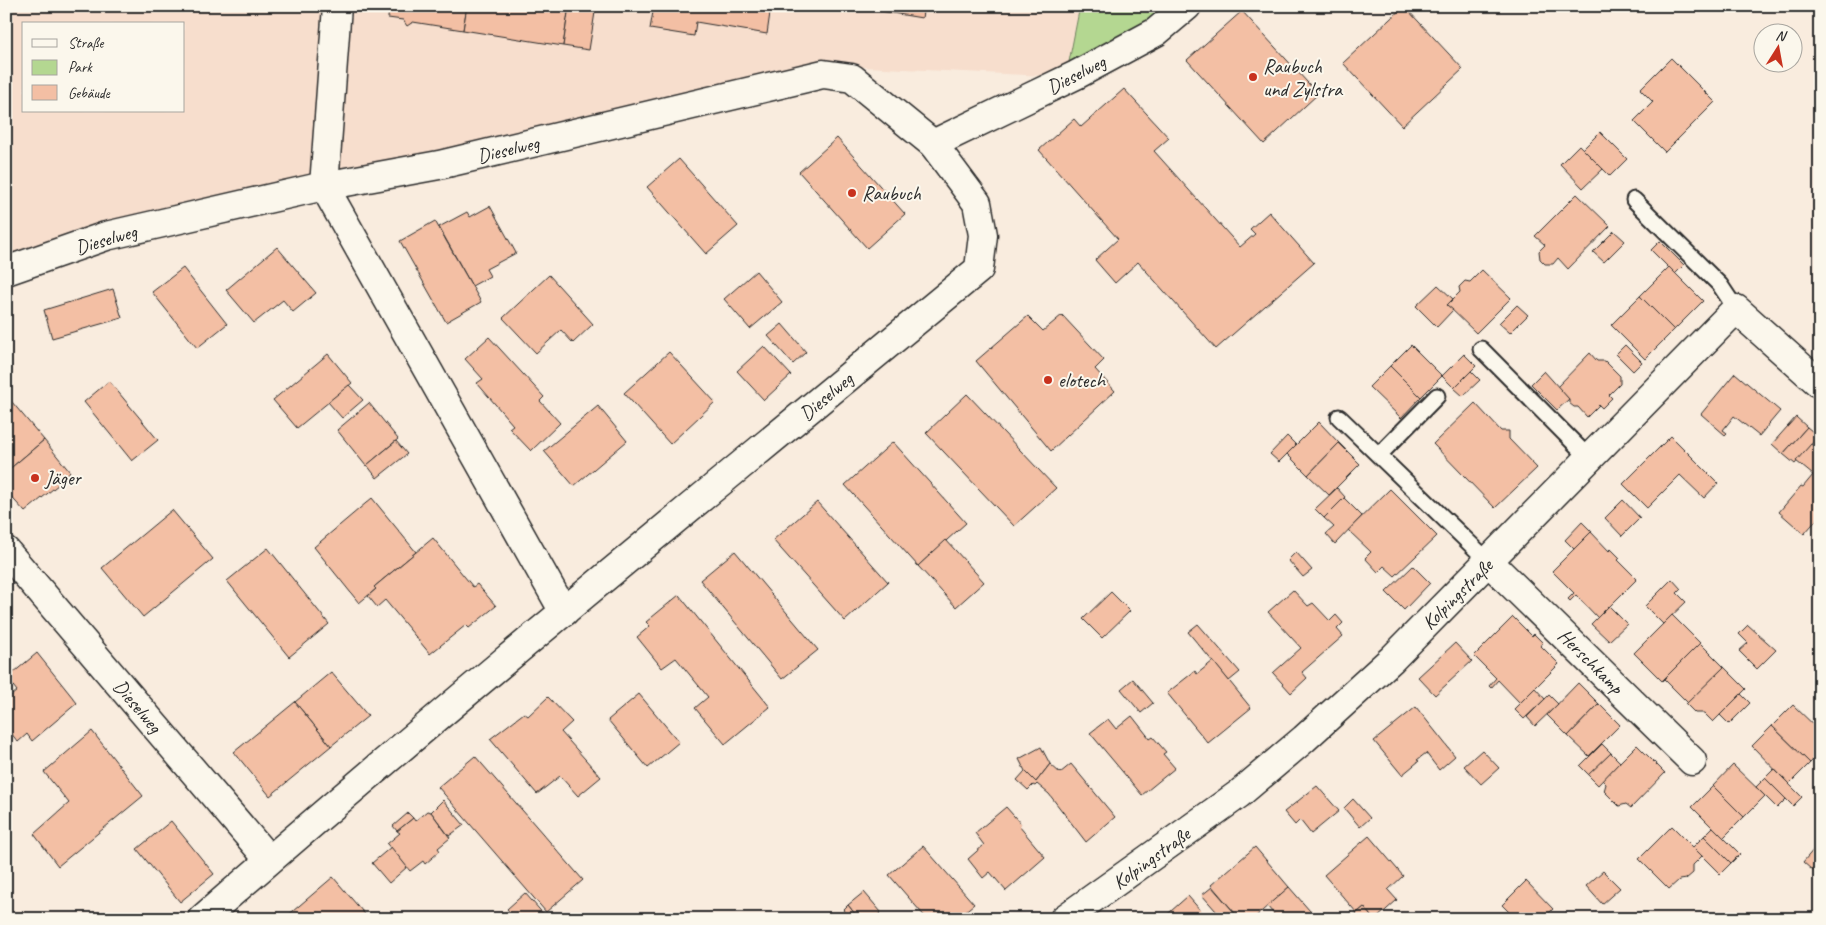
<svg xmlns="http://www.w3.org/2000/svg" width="1826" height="925" viewBox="0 0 1826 925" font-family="Caveat,sans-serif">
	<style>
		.built { fill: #f7decd; fill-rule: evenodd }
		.green { fill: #b4d791; stroke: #70815e }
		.building { fill: #f3bfa4; stroke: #2b2b2b }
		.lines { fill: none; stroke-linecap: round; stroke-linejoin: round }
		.lane-casing { stroke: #2b2b2b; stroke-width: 19 }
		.street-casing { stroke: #2b2b2b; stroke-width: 31 }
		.lane { stroke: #fbf7ec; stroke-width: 15 }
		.street { stroke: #fbf7ec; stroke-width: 28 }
		.poi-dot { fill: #c8321e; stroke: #fbf7ec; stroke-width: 2 }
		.labels { text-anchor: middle; stroke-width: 4; stroke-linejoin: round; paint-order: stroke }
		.poi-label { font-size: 20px; fill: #2b2b2b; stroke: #fbf7ec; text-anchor: start }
		.street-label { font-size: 20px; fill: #2b2b2b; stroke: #fbf7ec }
	</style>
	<rect width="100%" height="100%" fill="#f9ecde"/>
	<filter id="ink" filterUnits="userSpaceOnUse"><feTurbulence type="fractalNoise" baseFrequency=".02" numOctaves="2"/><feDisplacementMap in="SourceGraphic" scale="10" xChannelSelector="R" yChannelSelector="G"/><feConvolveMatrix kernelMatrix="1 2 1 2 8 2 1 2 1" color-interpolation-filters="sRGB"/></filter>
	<g filter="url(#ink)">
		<path class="built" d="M 6,6 L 1080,6 L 1066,77 L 844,66 L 6,258 ZM 24,24 L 184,24 L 184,111 L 24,111 Z"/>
		<polygon class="green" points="1080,6 1175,6 1066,77"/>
		<g class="building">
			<polygon points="389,6 467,6 463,30 413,22 407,26 403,20 388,18"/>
			<polygon points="467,6 569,6 563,46 463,30"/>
			<polygon points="569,6 596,6 589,50 563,46"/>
			<polygon points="654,6 771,6 767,34 696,22 694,36 650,29"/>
			<polygon points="850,6 924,6 922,18"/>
			<polygon points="1404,6 1463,69 1402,126 1343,63"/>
			<polygon points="1242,11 1318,94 1264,144 1187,60"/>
			<polygon points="1671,58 1715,102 1665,152 1634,121 1653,102 1640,89"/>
			<polygon points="1124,89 1169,138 1154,151 1240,247 1255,234 1250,229 1269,212 1314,263 1216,349 1138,262 1115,283 1095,260 1118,239 1039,150 1074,119 1081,127"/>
			<polygon points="1600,132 1627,159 1610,176 1583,149"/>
			<polygon points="837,138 905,214 867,248 799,172"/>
			<polygon points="1579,145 1603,169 1583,188 1560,164"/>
			<polygon points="679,159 738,226 706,254 647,187"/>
			<polygon points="1577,194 1610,226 1568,269 1558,258 1553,264 1545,264 1540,259 1539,251 1545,245 1535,236"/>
			<polygon points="490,206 516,253 486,269 490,276 472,286 439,227 467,212 470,217"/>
			<polygon points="435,221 481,302 446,322 400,241"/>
			<polygon points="1614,231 1625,241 1604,262 1593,252"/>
			<polygon points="1660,241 1684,265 1675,274 1651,250"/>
			<polygon points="277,247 316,293 293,312 283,300 254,323 226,290"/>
			<polygon points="1669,267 1703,301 1674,330 1640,296"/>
			<polygon points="183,268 227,324 197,348 152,292"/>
			<polygon points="1482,270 1511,298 1476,333 1447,305 1460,292 1459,287 1465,281 1470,282"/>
			<polygon points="756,271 782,302 750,329 724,299"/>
			<polygon points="549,275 593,324 573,343 561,330 536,353 503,318"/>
			<polygon points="1438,285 1453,299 1447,305 1453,310 1437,327 1416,306"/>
			<polygon points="113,289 122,318 52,338 44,310"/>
			<polygon points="1640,296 1674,330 1645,359 1611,325"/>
			<polygon points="1517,305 1528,315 1510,333 1499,323"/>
			<polygon points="1062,315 1104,360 1095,369 1115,391 1051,451 976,361 1028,316 1043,331"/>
			<polygon points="782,324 806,352 793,364 768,336"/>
			<polygon points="489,337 544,397 540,401 560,423 531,451 509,428 513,425 477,383 483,379 465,359"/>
			<polygon points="1411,345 1442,376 1421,397 1390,366"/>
			<polygon points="1625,345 1642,362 1633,371 1616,354"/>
			<polygon points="764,346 791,375 764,400 737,371"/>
			<polygon points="669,352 715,402 670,444 624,393"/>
			<polygon points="1590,353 1597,361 1605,361 1620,376 1620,384 1609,395 1612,398 1602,408 1599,405 1587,417 1578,407 1574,407 1569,403 1569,399 1557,387"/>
			<polygon points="328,354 352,383 297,428 273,400"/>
			<polygon points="1464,354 1476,366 1454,388 1442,376"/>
			<polygon points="1390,366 1421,397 1401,418 1369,387"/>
			<polygon points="1471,371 1480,380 1463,396 1454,388"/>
			<polygon points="1544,371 1569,399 1557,410 1531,384"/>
			<polygon points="1735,373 1780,411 1759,436 1734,416 1723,430 1727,433 1725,435 1701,414"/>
			<polygon points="109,381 158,440 132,461 84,402"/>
			<polygon points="349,385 363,400 342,418 328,402"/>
			<polygon points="967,394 1056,488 1014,526 926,433"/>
			<polygon points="6,395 44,440 6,472"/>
			<polygon points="369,403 398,439 366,466 337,430"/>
			<polygon points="1475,403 1501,431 1509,431 1509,439 1537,468 1495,508 1433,444"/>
			<polygon points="598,406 627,441 574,486 544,451"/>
			<polygon points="1796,417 1807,427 1783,454 1772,444"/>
			<polygon points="1319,422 1339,443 1308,475 1287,454"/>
			<polygon points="1807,427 1818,436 1795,464 1783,454"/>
			<polygon points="1287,436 1296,445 1279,462 1270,454"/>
			<polygon points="1671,436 1718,483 1704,498 1680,475 1647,508 1623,484"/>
			<polygon points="44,440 70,472 57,483 59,484 25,512 6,491 6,472"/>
			<polygon points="396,441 407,454 377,478 367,465"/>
			<polygon points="893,442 966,523 918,566 845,485"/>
			<polygon points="1339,443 1360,464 1329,495 1308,475"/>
			<polygon points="1811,444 1820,452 1820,516 1804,534 1779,512 1801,486 1803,487 1813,475 1796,461"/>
			<polygon points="1337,488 1345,497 1324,518 1315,509"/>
			<polygon points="1390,489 1437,536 1395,576 1384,566 1378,572 1365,558 1371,552 1348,530"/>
			<polygon points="372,498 416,552 374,587 376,589 359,603 314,547"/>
			<polygon points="1344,498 1362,516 1335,544 1326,534 1334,527 1324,518"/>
			<polygon points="1623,500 1640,518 1622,536 1605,518"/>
			<polygon points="817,502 888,582 845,621 773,540"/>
			<polygon points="172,510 213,559 143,617 102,568"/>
			<polygon points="1582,522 1592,532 1574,549 1565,540"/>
			<polygon points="1591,532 1609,551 1611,549 1620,558 1618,560 1637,579 1598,618 1576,595 1570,601 1568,599 1574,593 1552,571"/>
			<polygon points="433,538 473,587 477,584 496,606 469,628 466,625 430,654 385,600 377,607 368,596 376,589 374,587"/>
			<polygon points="946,540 984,582 956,607 918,566"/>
			<polygon points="268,548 329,624 289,657 227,581"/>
			<polygon points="735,551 818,650 782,679 700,580"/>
			<polygon points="1296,552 1312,570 1303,577 1288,560"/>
			<polygon points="1413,566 1430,583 1404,610 1386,592"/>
			<polygon points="1672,579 1681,589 1677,593 1686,602 1663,624 1645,606"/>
			<polygon points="1293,590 1308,606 1313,603 1330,621 1336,615 1343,623 1337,629 1343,636 1302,672 1307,678 1291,693 1273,673 1301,648 1268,612"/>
			<polygon points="1111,592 1130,611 1102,638 1083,619"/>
			<polygon points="679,595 770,707 725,744 695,708 708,697 676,658 662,668 637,637 650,626 646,622"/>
			<polygon points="1609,606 1627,624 1609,641 1591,624"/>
			<polygon points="1672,615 1700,643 1662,681 1634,653"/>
			<polygon points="1513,617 1532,636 1534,634 1543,643 1540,645 1559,664 1520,703 1498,680 1491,688 1489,686 1496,678 1474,656"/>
			<polygon points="1198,624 1240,672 1229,681 1188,632"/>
			<polygon points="1748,625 1776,650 1757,669 1739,651 1748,643 1739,634"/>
			<polygon points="1455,643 1472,661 1435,695 1418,677"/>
			<polygon points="1700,643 1724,667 1688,703 1664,679"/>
			<polygon points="37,653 77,703 32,741 27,734 18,742 6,727 6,700 17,691 7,678"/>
			<polygon points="1213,661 1251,708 1208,743 1167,693 1195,671 1197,674"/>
			<polygon points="1724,667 1746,689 1713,722 1704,713 1695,713 1686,704"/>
			<polygon points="331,672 368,716 331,746 295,702"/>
			<polygon points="1133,679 1153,703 1141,713 1121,689"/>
			<polygon points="1578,683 1599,704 1568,736 1547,715"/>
			<polygon points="1535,688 1545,699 1524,719 1514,709"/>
			<polygon points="639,694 679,742 648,768 608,720"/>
			<polygon points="1741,694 1750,703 1729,724 1720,715"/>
			<polygon points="1549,695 1558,704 1535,726 1527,717"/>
			<polygon points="548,697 572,722 561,732 601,777 578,796 560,776 537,794 490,739 524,713 528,716"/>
			<polygon points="295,702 331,746 270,796 234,752"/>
			<polygon points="1599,704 1620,725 1589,756 1568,736"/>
			<polygon points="1793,705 1820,731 1820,753 1810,763 1772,726"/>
			<polygon points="1416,707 1455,756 1439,770 1426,753 1417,760 1419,761 1402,775 1374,741"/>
			<polygon points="1132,716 1150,739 1153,737 1166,752 1163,754 1175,768 1142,795 1090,733 1108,719 1116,729"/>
			<polygon points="1772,726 1810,763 1789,784 1752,746"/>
			<polygon points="92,731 143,796 58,866 34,834 69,803 44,772"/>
			<polygon points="1602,744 1611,753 1589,775 1580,766"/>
			<polygon points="1637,745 1665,773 1631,808 1626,804 1619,806 1604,791 1606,784 1602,780"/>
			<polygon points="1041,747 1050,764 1036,782 1025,771 1019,759"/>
			<polygon points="1482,750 1499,768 1481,784 1464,766"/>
			<polygon points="1611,753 1620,762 1598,785 1588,775"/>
			<polygon points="475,756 583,880 546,912 438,787"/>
			<polygon points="1050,764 1060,773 1071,764 1115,817 1086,842 1049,794 1037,784 1035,786 1033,785 1028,790 1017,780 1025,771 1036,782"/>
			<polygon points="1733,765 1765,796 1744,817 1713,786"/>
			<polygon points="1774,769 1802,797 1793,806 1765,778"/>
			<polygon points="1765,778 1786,799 1777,808 1756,787"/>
			<polygon points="1317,786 1339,811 1311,834 1300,820 1295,825 1284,812"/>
			<polygon points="1713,786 1744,817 1723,838 1692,807"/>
			<polygon points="1353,799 1370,818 1360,827 1344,808"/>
			<polygon points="443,800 464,825 449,836 431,812"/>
			<polygon points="1006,807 1021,824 1019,826 1045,857 1006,891 990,872 983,878 968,859 984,845 975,833"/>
			<polygon points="427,811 431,812 450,838 438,848 440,851 425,864 423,861 410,871 387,844 400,833 397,831 413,818 415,821"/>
			<polygon points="408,813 413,818 397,831 393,826"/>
			<polygon points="171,821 214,874 180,902 137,849"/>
			<polygon points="1672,826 1702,856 1693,865 1693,873 1686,879 1679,880 1669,889 1639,859"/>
			<polygon points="1713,827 1740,854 1731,863 1704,836"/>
			<polygon points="1369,836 1403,876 1388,890 1397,900 1376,919 1373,919 1364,907 1357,913 1324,875"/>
			<polygon points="1704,836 1731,863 1720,874 1693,847"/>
			<polygon points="1820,842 1820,877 1803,862"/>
			<polygon points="923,846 974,904 956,919 927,919 889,875"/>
			<polygon points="391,847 407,867 389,883 372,863"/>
			<polygon points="1255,847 1289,887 1253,919 1240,919 1211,885"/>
			<polygon points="1603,871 1620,888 1602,904 1586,886"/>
			<polygon points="333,877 369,919 288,919 286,917"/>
			<polygon points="1526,881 1553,909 1543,919 1516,919 1502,905"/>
			<polygon points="1212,887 1239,918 1238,919 1223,919 1202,895"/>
			<polygon points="1289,887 1317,919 1278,919 1267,906"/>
			<polygon points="864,892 881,912 874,919 859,919 848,905"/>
			<polygon points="525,893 546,917 543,919 516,919 507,909"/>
			<polygon points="1188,896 1208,919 1162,919"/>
			<polygon points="848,905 859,919 850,919 843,910"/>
			<polygon points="1364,907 1373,919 1351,919 1357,913"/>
		</g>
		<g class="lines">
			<defs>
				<g id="lane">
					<polyline points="1634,200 1720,285 1736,309"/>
					<polyline points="1481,349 1590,459"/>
					<polyline points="1339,417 1489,562"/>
					<polyline points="1379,455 1437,396"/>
				</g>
				<g id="street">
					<polyline points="337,6 324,186 564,612"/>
					<polyline points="933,144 1076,75 1156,32 1187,6"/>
					<path d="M 6,271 L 106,236 L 324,186 L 439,165 L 823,74 L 852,78 L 933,144 L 977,203 L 983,235 L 979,269 C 719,484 457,696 202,919"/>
					<polyline points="6,551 269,860"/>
					<polyline points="1489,562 1692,761"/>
					<polyline points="1064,919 1239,794 1304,739 1392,659 1736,309 1820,384"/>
				</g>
			</defs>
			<use href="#lane" class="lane-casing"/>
			<use href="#street" class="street-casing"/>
			<use href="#lane" class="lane"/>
			<use href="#street" class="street"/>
		</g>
	</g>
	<g class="poi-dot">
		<circle cx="1253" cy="77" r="5"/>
		<circle cx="852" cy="193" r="5"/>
		<circle cx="1048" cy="380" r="5"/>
		<circle cx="35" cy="478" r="5"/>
	</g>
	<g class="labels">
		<g class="poi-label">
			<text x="1263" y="73">Raubuch<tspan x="1263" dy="23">und Zylstra</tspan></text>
			<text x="862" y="200">Raubuch</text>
			<text x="1058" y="387">elotech</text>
			<text x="45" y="485">Jäger</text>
		</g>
		<g class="street-label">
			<text transform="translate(1076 74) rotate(-27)" y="7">Dieselweg</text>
			<text transform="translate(508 149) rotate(-13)" y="7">Dieselweg</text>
			<text transform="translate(106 239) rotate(-16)" y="7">Dieselweg</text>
			<text transform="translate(826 396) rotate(-40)" y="7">Dieselweg</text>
			<text transform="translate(1457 594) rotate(-45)" y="7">Kolpingstraße</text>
			<text transform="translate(1591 661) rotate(45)" y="7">Herschkamp</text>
			<text transform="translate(138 706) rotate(50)" y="7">Dieselweg</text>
			<text transform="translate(1151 858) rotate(-36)" y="7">Kolpingstraße</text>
		</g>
	</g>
	<rect width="1826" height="925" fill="none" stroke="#fbf7ec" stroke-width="25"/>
	<rect x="12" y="12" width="1801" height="900" fill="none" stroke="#2b2b2b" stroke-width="2" filter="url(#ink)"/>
	<rect x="22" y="22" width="162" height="90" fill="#fbf7ec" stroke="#a8a59f"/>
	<rect x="32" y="39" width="25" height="8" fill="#fbf7ec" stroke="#a8a59f"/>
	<text x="68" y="48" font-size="15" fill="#2b2b2b">Straße</text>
	<rect x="32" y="60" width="25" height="15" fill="#b4d791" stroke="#a8a59f"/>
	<text x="68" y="72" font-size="15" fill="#2b2b2b">Park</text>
	<rect x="32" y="85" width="25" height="15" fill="#f3bfa4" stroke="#a8a59f"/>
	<text x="68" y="98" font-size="15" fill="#2b2b2b">Gebäude</text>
	<g transform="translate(1778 48) rotate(11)"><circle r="24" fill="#fbf7ec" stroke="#a8a59f"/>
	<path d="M0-4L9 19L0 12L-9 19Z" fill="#c8321e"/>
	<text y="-8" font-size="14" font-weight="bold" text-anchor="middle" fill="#2b2b2b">N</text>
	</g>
</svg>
